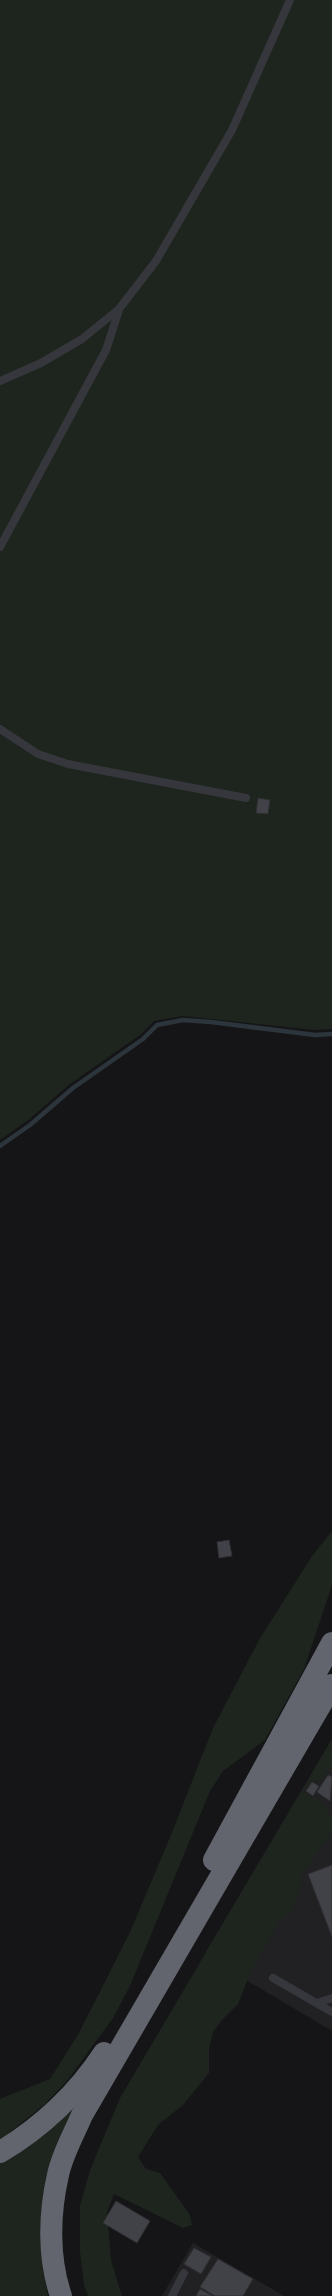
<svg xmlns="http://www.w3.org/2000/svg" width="332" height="2296" viewBox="0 0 332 2296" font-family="Poppins,sans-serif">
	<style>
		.built { fill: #212124 }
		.green { fill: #1d251e }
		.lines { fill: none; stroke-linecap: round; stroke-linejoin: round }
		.stream { stroke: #2b353b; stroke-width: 4.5 }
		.building { fill: #414247; stroke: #2f2f33 }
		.lane { stroke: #36373c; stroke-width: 8 }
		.highway { stroke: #62656d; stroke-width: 22 }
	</style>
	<rect width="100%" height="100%" fill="#151517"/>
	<g class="built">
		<polygon points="332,1739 332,2031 204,1955"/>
		<polygon points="193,2243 284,2296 162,2296"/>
	</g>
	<g class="green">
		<polygon points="0,0 332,0 332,1029 315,1030 183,1016 154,1021 140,1035 70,1084 27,1121 0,1140"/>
		<polygon points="332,1531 332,1585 304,1669 265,1740 223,1771 210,1791 130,1986 113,2018 67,2081 45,2104 0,2140 0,2099 50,2079 79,2033 130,1932 171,1835 213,1728 259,1640 312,1556"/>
		<polygon points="332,1739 332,1769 326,1773 319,1783 311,1781 304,1792 319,1801 332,1816 332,1833 303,1872 296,1901 289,1914 279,1922 252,1969 238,2004 222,2020 213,2032 209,2049 209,2073 183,2105 158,2125 138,2157 146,2169 160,2173 190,2215 192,2225 183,2228 114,2194 107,2212 111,2260 122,2296 88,2296 84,2285 80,2252 80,2206 90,2170 120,2098"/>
		<polygon points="85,2090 42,2244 43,2272 48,2296 0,2296 0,2160"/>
	</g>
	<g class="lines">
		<polyline class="stream" points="0,1146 30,1125 73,1088 143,1039 157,1025 183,1020 211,1022 315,1035 332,1034"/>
	</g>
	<g class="building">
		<polygon points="258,798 270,800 268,814 256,813"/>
		<polygon points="229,1540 232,1556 219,1558 217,1542"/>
		<polygon points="328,1775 332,1777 330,1801 317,1792"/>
		<polygon points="312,1782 319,1786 313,1796 306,1791"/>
		<polygon points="332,1865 332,1937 308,1874"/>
		<polygon points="116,2201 150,2221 137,2243 103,2223"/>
		<polygon points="194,2248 211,2257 201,2274 184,2264"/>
		<polygon points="218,2259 253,2279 243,2296 215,2296 200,2287"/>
		<polygon points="200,2289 213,2296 196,2296"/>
	</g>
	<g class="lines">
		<g class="lane">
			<polyline points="0,381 41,363 82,339 119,309 156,261 232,130 290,0"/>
			<polyline points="0,547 106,350 119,310"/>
			<polyline points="0,729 38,754 68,764 246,798"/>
			<polyline points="273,1978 332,2012"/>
			<polyline points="317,2003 332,1998"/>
			<polyline points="172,2296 184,2273"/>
		</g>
		<g class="highway">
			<polyline points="214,1860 332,1643"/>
			<path d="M 0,2152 C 41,2128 78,2093 104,2053"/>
			<path d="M 61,2296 C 48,2258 49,2214 58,2175 C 62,2155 74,2134 82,2115 L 332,1685"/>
		</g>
	</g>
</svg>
